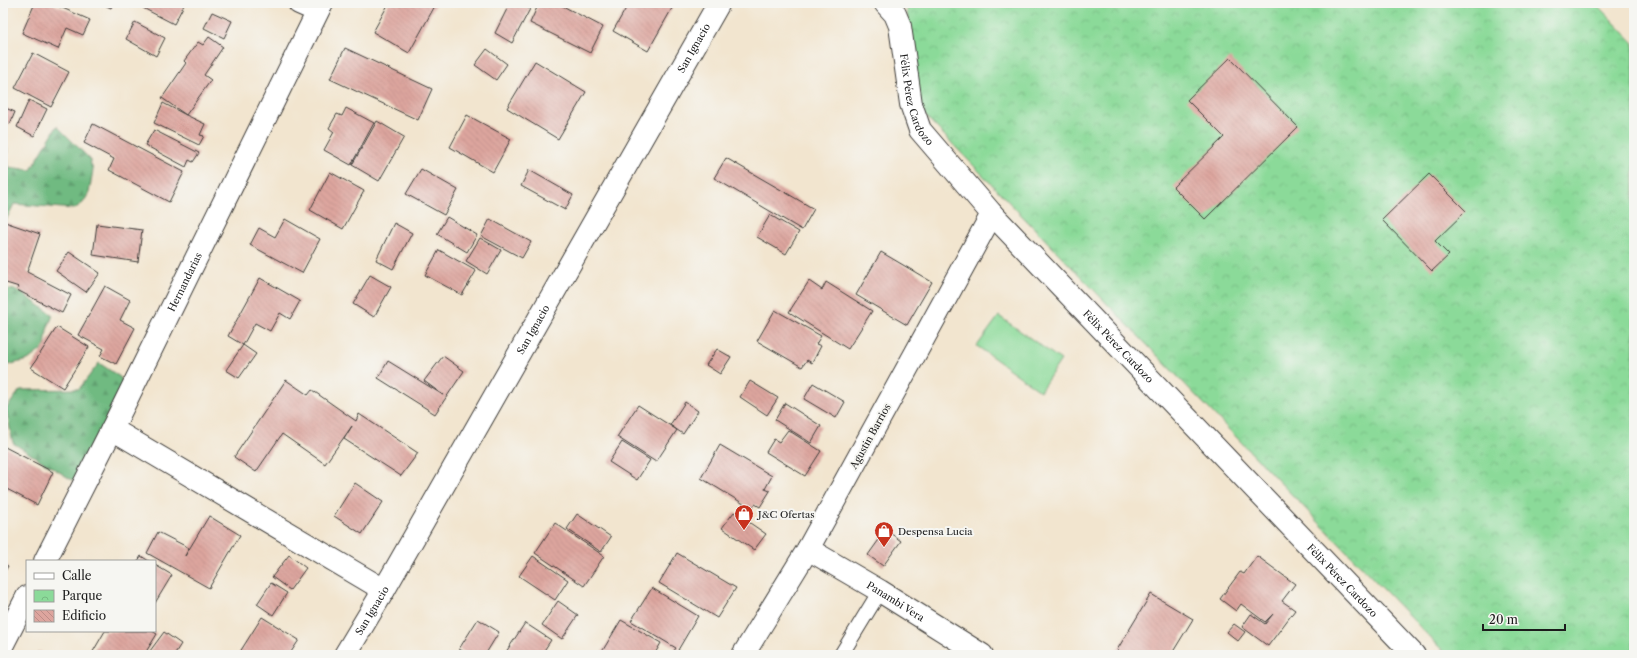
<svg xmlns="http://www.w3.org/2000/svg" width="1637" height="658" viewBox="0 0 1637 658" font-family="'Libre Caslon Text',serif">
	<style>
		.forest { fill: url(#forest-firs); stroke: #466b4e }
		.park { fill: url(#park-crowns); stroke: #547b5a }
		.pitch { fill: #8bda99; stroke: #547b5a }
		.building { fill: url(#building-back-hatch) }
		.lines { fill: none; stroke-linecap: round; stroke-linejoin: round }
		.lane-casing { stroke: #3c3a37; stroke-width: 16 }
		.street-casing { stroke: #3c3a37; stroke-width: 24 }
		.secondary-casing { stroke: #3c3a37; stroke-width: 24 }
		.lane { stroke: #fff; stroke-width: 14 }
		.street { stroke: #fff; stroke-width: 22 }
		.secondary { stroke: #fff; stroke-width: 22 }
		.labels { text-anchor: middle; stroke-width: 4; stroke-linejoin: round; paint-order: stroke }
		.street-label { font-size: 10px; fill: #1c1c1c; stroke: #f6f6f2 }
		.poi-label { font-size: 10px; fill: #1c1c1c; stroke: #f6f6f2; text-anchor: start }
	</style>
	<defs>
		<pattern id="forest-firs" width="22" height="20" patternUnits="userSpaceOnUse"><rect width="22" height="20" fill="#70ba81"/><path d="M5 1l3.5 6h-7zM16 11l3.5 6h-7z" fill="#609f6f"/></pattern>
		<pattern id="park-crowns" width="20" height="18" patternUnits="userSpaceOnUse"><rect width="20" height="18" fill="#8bda99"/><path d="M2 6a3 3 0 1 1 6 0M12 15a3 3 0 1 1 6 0" fill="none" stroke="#77ba83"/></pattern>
		<pattern id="building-back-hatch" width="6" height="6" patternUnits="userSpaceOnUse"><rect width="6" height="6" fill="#dda59e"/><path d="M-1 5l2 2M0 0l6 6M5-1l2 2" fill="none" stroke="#bd8d88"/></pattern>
	</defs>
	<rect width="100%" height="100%" fill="#f6f6f2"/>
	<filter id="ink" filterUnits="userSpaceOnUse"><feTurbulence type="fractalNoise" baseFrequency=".025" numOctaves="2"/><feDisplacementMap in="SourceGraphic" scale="8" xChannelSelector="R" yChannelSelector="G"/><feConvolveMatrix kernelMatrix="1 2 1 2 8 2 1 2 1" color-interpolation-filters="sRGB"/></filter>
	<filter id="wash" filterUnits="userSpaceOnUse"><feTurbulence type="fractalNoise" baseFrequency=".012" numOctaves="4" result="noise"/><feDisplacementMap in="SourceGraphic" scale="16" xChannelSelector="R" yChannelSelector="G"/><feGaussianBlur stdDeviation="0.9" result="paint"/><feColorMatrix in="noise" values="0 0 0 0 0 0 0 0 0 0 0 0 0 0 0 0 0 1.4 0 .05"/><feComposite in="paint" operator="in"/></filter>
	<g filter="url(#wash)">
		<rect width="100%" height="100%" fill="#f2e5cf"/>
		<g class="forest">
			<polygon points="57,126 89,158 93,170 89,193 83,203 74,209 14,204 5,222 3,242 3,177 7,168 3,171 3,146 7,148 8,167 31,170"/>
			<polygon points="5,289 17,290 53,315 47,330 45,347 28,360 3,366 3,291"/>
			<polygon points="99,363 120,377 127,388 83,482 72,480 13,443 6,409 20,390 79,389"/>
		</g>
		<polygon class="park" points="911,3 1595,3 1634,43 1634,655 1447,655 913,103 907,10"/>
		<polygon class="pitch" points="999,316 1061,360 1040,391 977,346"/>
		<g id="blocks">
			<g class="building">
				<polygon points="35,3 51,3 90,20 83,35 67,28 58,49 22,33"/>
				<polygon points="100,3 113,3 111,8"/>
				<polygon points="145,3 185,3 174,24 143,8"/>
				<polygon points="389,3 436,4 409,53 373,32"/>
				<polygon points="510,3 518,3 530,9 512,43 495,33"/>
				<polygon points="539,3 557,3 603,27 590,53 530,23"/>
				<polygon points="629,3 675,3 648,51 613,31"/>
				<polygon points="212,12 232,21 224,38 204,28"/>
				<polygon points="135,22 165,38 156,56 126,39"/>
				<polygon points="209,37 223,47 204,75 211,80 186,115 205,124 200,135 204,136 199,145 154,123 163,103 186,115 162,98 186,63 184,61 198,42 203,45"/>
				<polygon points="345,48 432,89 418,120 330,79"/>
				<polygon points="487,49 507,64 496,80 475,65"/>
				<polygon points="33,53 69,72 51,107 15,88"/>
				<polygon points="1230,58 1298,127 1205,219 1173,187 1224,137 1187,100"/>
				<polygon points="535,61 586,92 558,139 507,108"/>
				<polygon points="29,100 47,109 34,136 17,127"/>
				<polygon points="3,107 15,112 10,124 3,120"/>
				<polygon points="346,108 374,123 351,165 324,150 334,132 329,128 337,114 342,116"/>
				<polygon points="467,115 511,139 493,172 450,147"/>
				<polygon points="377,121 404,137 379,181 352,165"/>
				<polygon points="93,124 184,172 169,202 109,170 114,159 84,143"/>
				<polygon points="154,130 199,153 193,162 189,160 186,167 145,145"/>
				<polygon points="726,158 814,209 802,230 714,178"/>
				<polygon points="421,169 458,190 444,215 406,194"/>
				<polygon points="529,170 573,195 565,210 521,186"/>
				<polygon points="330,172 364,191 343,229 310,210"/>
				<polygon points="1429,174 1466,211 1435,241 1449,255 1432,271 1382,220"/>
				<polygon points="770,215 799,232 786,254 757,237"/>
				<polygon points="447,217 477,235 467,252 437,234"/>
				<polygon points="285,219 320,239 302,273 250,245 259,228 275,237"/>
				<polygon points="490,219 531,242 522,258 481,236"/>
				<polygon points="5,222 40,234 27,272 71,295 62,313 17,290 19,287 3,282 3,228"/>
				<polygon points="394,223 412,233 393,269 376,260"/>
				<polygon points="97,224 142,230 138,262 93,255"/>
				<polygon points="480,238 501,250 487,274 466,261"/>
				<polygon points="439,250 476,271 462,295 425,275"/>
				<polygon points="69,252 100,273 86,292 56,271"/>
				<polygon points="881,252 932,282 907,325 856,295"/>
				<polygon points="370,275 391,287 374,317 353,304"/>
				<polygon points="260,278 300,301 290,319 280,313 270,331 255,323 243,345 256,354 239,378 226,370 243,345 228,336"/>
				<polygon points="809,281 822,290 826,282 872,311 848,349 789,312"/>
				<polygon points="105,286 130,300 120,320 135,328 116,364 100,356 104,349 78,335"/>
				<polygon points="775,310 821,336 816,344 821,346 812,363 807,360 802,367 757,341"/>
				<polygon points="57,327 89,347 63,388 31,368"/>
				<polygon points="717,349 731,357 720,374 706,365"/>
				<polygon points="443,356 464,371 435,414 378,378 388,361 443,395 424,381"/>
				<polygon points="286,380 308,395 312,390 356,421 359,414 418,453 401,476 344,439 352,426 325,464 282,434 256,472 234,457"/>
				<polygon points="750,381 778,398 767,415 740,397"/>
				<polygon points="813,383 845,402 836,418 804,399"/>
				<polygon points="685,402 698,411 683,434 670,425"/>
				<polygon points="785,403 821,426 811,443 775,420"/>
				<polygon points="638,405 677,430 656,462 617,437"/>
				<polygon points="788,430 821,451 805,476 766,452 774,439 779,442"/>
				<polygon points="622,442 650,460 637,480 609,462"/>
				<polygon points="720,445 772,476 765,489 770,491 760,507 755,504 752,509 701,478"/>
				<polygon points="3,446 53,472 37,505 3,487"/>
				<polygon points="355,483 383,502 362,534 334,516"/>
				<polygon points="734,512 766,534 754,550 722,528"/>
				<polygon points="577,514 611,537 601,552 567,529"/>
				<polygon points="209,516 240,535 209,588 147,553 158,532 189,548 185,556"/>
				<polygon points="555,523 604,556 584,586 535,553"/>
				<polygon points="886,530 901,541 883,566 868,555"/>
				<polygon points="677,553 736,588 717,618 659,583"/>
				<polygon points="289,555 306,568 290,590 272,577"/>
				<polygon points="141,556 149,561 138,561"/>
				<polygon points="533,556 568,580 555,600 519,576"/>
				<polygon points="1257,556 1295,584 1282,601 1295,610 1268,646 1242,627 1251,614 1265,624 1273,614 1265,622 1241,604 1236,611 1220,599 1240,572 1244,574"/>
				<polygon points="3,563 8,566 3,575"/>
				<polygon points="155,565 172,575 155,603"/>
				<polygon points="271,583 287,593 273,615 257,604"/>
				<polygon points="652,588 698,616 678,650 685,655 671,655 676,648 631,621"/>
				<polygon points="1151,594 1193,619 1171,655 1124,655 1117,650"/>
				<polygon points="558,601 578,615 562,639 542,625"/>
				<polygon points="262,617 299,640 289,655 238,655"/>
				<polygon points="478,619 499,632 485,655 469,655 459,649"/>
				<polygon points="621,620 661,643 654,655 600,655"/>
				<polygon points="525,623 551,640 541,655 504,655"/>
				<polygon points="1234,624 1245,632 1238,641 1227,632"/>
				<polygon points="105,631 152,631 157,634 144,655 91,655"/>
				<polygon points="164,632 181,644 174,655 147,655"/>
				<polygon points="39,651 46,655 37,655"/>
			</g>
		</g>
	</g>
	<g filter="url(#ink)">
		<use href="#blocks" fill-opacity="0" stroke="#3c3a37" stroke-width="1"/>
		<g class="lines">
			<defs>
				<polyline id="lane" points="841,655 880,591"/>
				<g id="street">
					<polyline points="299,3 317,11"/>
					<path id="s1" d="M 992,214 L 1414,655"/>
					<polyline points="112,429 384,590"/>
					<path id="s2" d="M 45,561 L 112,429 L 322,3"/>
					<polyline points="3,644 27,597"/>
					<path id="s3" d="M 345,655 L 384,590 L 719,3"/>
					<polyline points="743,655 808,549"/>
				</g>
				<g id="secondary">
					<path id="s4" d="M 885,3 L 895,14 L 900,26 L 911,104 L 920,130 L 992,214 L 808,549 L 880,591 L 982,655"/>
				</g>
			</defs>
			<use href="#lane" class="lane-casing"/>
			<use href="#street" class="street-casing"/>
			<use href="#secondary" class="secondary-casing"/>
			<use href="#lane" class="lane"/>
			<use href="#street" class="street"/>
			<use href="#secondary" class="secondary"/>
		</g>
	</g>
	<defs>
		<symbol id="shop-pin" viewBox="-11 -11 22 30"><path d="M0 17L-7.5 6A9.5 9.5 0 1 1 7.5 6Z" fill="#c8321e" stroke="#f6f6f2"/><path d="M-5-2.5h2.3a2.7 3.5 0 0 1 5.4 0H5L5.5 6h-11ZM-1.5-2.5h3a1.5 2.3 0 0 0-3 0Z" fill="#fff"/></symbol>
	</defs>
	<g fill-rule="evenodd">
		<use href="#shop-pin" x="733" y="503" width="22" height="30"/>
		<use href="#shop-pin" x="873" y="520" width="22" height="30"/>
	</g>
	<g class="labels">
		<g class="street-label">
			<text dy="4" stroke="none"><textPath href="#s3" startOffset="700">San Ignacio</textPath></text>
			<text dy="4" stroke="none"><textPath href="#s4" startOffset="104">Félix Pérez Cardozo</textPath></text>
			<text dy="4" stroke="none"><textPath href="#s2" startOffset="312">Hernandarias</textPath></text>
			<text dy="4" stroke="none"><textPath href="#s3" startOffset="376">San Ignacio</textPath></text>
			<text dy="4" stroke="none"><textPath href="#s1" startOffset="183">Félix Pérez Cardozo</textPath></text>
			<text transform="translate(870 436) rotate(-61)" y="4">Agustin Barrios</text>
			<text dy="4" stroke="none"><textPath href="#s1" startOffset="507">Félix Pérez Cardozo</textPath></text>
			<text dy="4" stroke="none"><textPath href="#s4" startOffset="729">Panambi Vera</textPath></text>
			<text dy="4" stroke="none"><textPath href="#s3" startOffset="52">San Ignacio</textPath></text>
		</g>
		<g class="poi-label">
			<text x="758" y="518">J&amp;C Ofertas</text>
			<text x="898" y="535">Despensa Lucia</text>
		</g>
	</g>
	<rect width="1637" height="658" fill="none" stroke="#f6f6f2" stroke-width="16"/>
	<rect x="26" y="560" width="130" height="72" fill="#f6f6f2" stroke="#9f9f9c"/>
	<rect x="34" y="573" width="20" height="6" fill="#ffffff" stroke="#9f9f9c"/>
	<text x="62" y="580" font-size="12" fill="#1c1c1c">Calle</text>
	<rect x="34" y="590" width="20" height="12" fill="url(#park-crowns)" stroke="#9f9f9c"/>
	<text x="62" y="600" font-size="12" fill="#1c1c1c">Parque</text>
	<rect x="34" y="610" width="20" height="12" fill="url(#building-back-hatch)" stroke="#9f9f9c"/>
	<text x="62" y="620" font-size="12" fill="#1c1c1c">Edificio</text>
	<path d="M1483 624v6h82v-6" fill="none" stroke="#1c1c1c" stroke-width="2"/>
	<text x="1489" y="624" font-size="12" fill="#1c1c1c" stroke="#f6f6f2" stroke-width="3" paint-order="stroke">20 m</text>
</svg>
